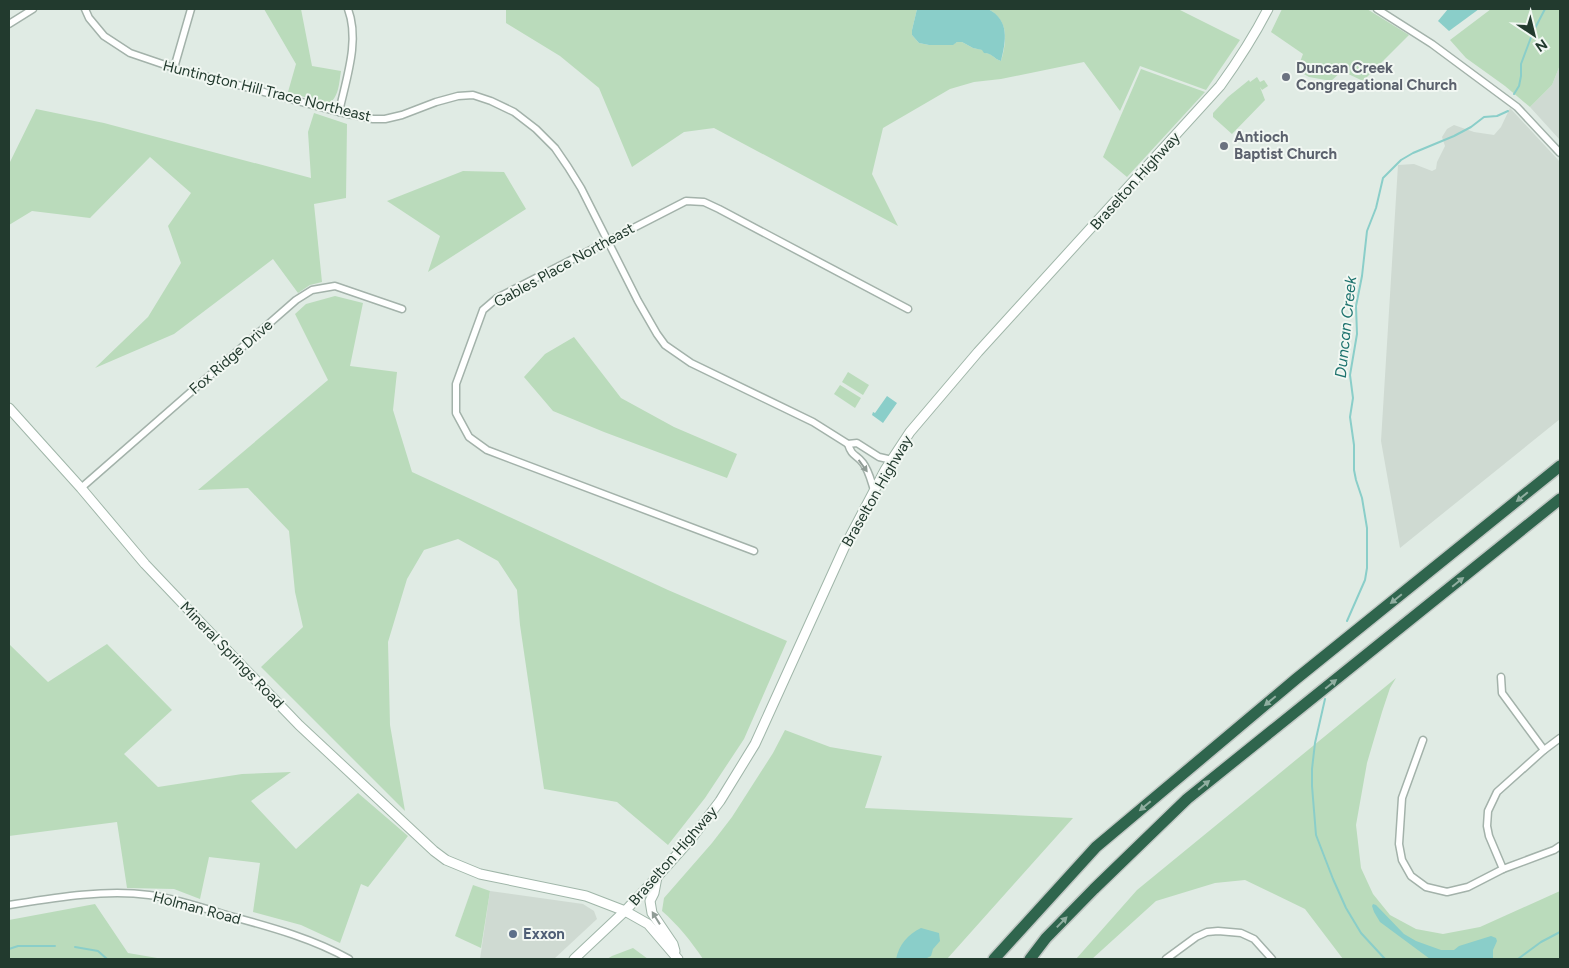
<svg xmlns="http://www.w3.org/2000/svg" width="1569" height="968" viewBox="0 0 1569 968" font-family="Figtree,sans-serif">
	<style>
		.built { fill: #cfdad2 }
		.green { fill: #badbbb }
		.water { fill: #8acec9 }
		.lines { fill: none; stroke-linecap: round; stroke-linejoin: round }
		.stream { stroke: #8acec9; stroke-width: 2 }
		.street-casing { stroke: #a3b2aa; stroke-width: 9 }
		.secondary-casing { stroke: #a0b6a9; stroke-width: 11 }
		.highway-casing { stroke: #c1c8c4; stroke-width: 14 }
		.street { stroke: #fff; stroke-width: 6 }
		.secondary { stroke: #fff; stroke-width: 9 }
		.highway { stroke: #2f654d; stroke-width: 11 }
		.oneway { fill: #909c96 }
		.oneway2 { fill: #90aea0 }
		.worship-dot { fill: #6b7280; stroke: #f1f7f2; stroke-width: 2 }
		.service-dot { fill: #5c6f8a; stroke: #f1f7f2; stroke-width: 2 }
		.labels { text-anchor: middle; stroke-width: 4; stroke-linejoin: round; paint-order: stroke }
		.worship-label { font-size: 15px; font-weight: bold; fill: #5b616d; stroke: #f1f7f2; text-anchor: start }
		.street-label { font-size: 15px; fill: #223a2e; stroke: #f1f7f2 }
		.service-label { font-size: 15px; font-weight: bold; fill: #4e5e75; stroke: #f1f7f2; text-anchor: start }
		.water-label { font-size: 16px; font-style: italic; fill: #1e736e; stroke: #f1f7f2 }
	</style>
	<rect width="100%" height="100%" fill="#e0ebe4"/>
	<g class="built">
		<polygon points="1560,65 1560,140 1530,107 1552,85"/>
		<polygon points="1510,108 1560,162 1560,419 1400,548 1381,441 1398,165 1414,164 1432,171 1436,169 1437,162 1445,146 1442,137 1447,129 1454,125 1474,132 1494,135 1501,127"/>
		<polygon points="490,891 583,904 594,911 597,919 554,959 480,959"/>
	</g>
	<g class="green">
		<path d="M 264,9 L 301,9 L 312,66 L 341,71 C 339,83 339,98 328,104 L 288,92 L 296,64 Z"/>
		<path d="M 506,9 L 917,9 L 912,30 L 912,35 L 919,43 L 929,45 L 952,45 L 957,42 L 962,42 L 973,48 L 983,50 L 985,53 C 992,53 994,59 1001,61 C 1007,41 1009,20 988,9 L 1178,9 L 1240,40 L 1206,90 L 1140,66 L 1120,111 L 1084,62 L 1001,79 L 974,82 L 950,89 L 883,128 L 872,174 L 898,226 L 714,128 L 684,132 L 632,167 L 599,88 L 560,56 L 506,23 Z"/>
		<polygon points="1282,9 1367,9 1409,35 1363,81 1342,71 1331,81 1309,77 1297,70 1303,54 1271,32"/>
		<polygon points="1491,9 1560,9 1560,65 1552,85 1530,107 1505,86 1466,58 1450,40"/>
		<polygon points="1141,69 1205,92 1127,177 1103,157"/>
		<polygon points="1257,77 1260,82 1264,80 1268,86 1262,90 1260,87 1265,100 1232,134 1213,117 1213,113 1228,97 1249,80 1250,82"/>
		<polygon points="36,109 104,123 311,178 308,132 314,113 347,124 346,198 314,204 322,282 310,285 298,293 273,259 174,334 95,368 148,317 181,263 168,226 191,193 150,157 90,218 32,211 9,225 9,164"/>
		<polygon points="463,171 504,172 526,209 428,272 440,236 387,201"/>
		<polygon points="335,296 363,303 350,366 397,372 393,410 412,472 668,590 787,641 744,739 705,798 668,845 617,802 544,789 520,625 517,590 498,561 458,539 424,550 407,579 388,642 390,725 405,811 261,667 303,627 295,592 289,531 248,488 198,490 328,380 295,314 306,304"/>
		<polygon points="574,337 621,398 674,427 737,454 727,478 604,432 553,411 524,377 545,354"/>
		<polygon points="848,372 869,385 863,395 842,382"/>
		<polygon points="840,385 861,398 855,408 834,394"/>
		<polygon points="9,644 48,682 107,644 172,710 124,754 158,787 242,774 291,772 251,801 296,849 358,793 408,836 368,887 361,884 340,943 301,925 253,912 260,863 209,857 200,899 174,889 127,888 117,822 9,836"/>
		<polygon points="1396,678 1390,688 1382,712 1367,763 1356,825 1361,868 1373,894 1390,915 1416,929 1443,934 1480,927 1560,891 1560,959 1343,959 1305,909 1245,880 1215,883 1156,901 1092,959 1076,959 1137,890"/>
		<path d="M 785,730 L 830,747 L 882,756 L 865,808 L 1073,818 L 947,959 L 703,959 C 691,941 678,925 662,911 L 664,898 L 712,843 L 732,817 L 773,753 Z"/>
		<polygon points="473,885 490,891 481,948 455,936"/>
		<polygon points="95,904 128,953 163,959 94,959 94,958 9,959 9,920"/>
		<polygon points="633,948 648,959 607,959 612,956"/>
	</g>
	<g class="water">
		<path d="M 917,9 L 988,9 C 1010,20 1006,41 1001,61 C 994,59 992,53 984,53 L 982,50 L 973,48 L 962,42 L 957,42 L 953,45 L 929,45 L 919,43 L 912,35 L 912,30 Z"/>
		<polygon points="1448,9 1479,9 1449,31 1438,21"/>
		<polygon points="887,396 897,403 883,423 872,415 873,412 875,413"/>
		<polygon points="1373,904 1376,905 1404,934 1416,941 1441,950 1454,950 1459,946 1491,936 1496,938 1497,941 1493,950 1493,959 1430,959 1380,922 1374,912 1372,906"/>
		<path d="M 921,928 L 939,933 L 940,941 L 933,949 L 931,956 L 925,959 L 896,959 C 899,945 908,934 921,928 Z"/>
	</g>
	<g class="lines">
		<g class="stream">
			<polyline points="1514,94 1519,86 1521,76 1521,64 1533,32 1545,9"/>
			<polyline points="1347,621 1365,580 1367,568 1367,528 1362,498 1356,480 1354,470 1354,445 1350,417 1353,398 1350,375 1357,334 1356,306 1362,276 1367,231 1376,208 1383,178 1401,160 1413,153 1454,136 1471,127 1484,117 1497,116 1508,111"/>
			<polyline points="1325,699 1315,743 1312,769 1312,786 1316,835 1333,879 1346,908 1361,933 1385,959"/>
			<polyline points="75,947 98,951 107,959"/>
			<polyline points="9,949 18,946 55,946"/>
			<polyline points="1518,959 1541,942 1560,932"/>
		</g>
		<defs>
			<g id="street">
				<polyline points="85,9 89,18 104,36 130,53 174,68 339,112 373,119 385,119 402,115 436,102 458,96 473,95 491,101 514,112 536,129 555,148 568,167 581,188 638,301 657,334 665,345 691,363 813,422 848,444 857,443 879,457 892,460"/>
				<polyline points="1377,9 1432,44 1517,107 1560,153"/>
				<polyline points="9,24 33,9"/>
				<polyline points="174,68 191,9"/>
				<path d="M 339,112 C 346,79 360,41 348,9"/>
				<path d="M 848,444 C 852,457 856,454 863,463 C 869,471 871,481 874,490"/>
				<polyline points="81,488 296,300 312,290 335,286 402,309"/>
				<polyline points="754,551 487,450 469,437 456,413 456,384 483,310 497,298 686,201 704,202 719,209 908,309"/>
				<polyline points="1501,677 1502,693 1544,750 1497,792 1488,811 1487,826 1489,836 1503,869"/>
				<polyline points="1423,740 1402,798 1399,844 1402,860 1411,876 1426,887 1447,892 1468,887 1503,869 1554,850 1560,846"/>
				<polyline points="1544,750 1560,738"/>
				<path d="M 9,905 C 53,898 104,889 149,895 C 174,898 199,907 223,914 C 266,926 310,937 349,959"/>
				<polyline points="1166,959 1196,937 1207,932 1218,931 1241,933 1254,939 1272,959"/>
			</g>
			<g id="secondary">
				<polyline points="9,408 81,488 145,564 222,645 299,725 434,851 446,860 480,874 586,896 625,911 648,924 678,959"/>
				<polyline points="657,877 654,893 650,901 652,913 673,944 675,951"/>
				<path d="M 574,959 L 625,911 L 657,877 L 691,839 L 720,801 L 755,744 L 844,548 L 885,470 L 910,432 L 978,352 L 1220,86 C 1238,61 1254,36 1268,9"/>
			</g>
			<g id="highway">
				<polyline points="994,959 1096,847 1296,679 1560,466"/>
				<polyline points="1030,959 1046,938 1094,889 1187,799 1560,499"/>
			</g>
		</defs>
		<use href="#street" class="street-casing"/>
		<use href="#secondary" class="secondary-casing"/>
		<use href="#highway" class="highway-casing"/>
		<use href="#street" class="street"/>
		<use href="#secondary" class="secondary"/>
		<use href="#highway" class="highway"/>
	</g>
	<defs><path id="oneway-solid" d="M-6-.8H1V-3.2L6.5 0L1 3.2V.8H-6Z" transform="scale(1.25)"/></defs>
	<g class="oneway">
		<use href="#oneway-solid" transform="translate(863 466) rotate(54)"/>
		<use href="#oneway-solid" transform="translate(656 918) rotate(-122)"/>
	</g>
	<g class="oneway2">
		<use href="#oneway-solid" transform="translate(1522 497) rotate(141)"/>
		<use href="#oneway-solid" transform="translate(1458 582) rotate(-39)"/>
		<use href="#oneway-solid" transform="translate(1396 599) rotate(141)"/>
		<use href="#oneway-solid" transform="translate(1331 684) rotate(-39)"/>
		<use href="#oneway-solid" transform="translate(1270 701) rotate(140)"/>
		<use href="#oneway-solid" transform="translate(1204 785) rotate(-39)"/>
		<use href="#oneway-solid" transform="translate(1145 806) rotate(140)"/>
		<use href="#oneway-solid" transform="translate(1062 922) rotate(-46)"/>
	</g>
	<g class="worship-dot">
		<circle cx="1286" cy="77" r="5"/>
		<circle cx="1224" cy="146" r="5"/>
	</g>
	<circle class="service-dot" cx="513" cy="934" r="5"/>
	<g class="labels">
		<g class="worship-label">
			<text x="1296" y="73">Duncan Creek<tspan x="1296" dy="17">Congregational Church</tspan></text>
			<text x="1234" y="142">Antioch<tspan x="1234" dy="17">Baptist Church</tspan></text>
		</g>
		<g class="street-label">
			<text transform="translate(267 91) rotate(14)" y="5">Huntington Hill Trace Northeast</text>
			<text transform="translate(1135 181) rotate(-48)" y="5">Braselton Highway</text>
			<text transform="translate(564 265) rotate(-29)" y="5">Gables Place Northeast</text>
			<text transform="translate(231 357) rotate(-41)" y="5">Fox Ridge Drive</text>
			<text transform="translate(877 491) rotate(-60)" y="5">Braselton Highway</text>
			<text transform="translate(232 655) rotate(46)" y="5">Mineral Springs Road</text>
			<text transform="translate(673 856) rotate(-49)" y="5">Braselton Highway</text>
			<text transform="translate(197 908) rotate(15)" y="5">Holman Road</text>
		</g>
		<g class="service-label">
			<text x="523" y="939">Exxon</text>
		</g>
		<g class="water-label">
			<text transform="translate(1345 327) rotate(-84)" y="6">Duncan Creek</text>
		</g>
	</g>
	<rect width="1569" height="968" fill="none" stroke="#223a2e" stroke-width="20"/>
	<g transform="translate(1534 35) rotate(145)" stroke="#f1f7f2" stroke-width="4" paint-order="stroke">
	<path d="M0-4L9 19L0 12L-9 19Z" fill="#223a2e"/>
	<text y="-8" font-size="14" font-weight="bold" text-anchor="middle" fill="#223a2e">N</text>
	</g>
</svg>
